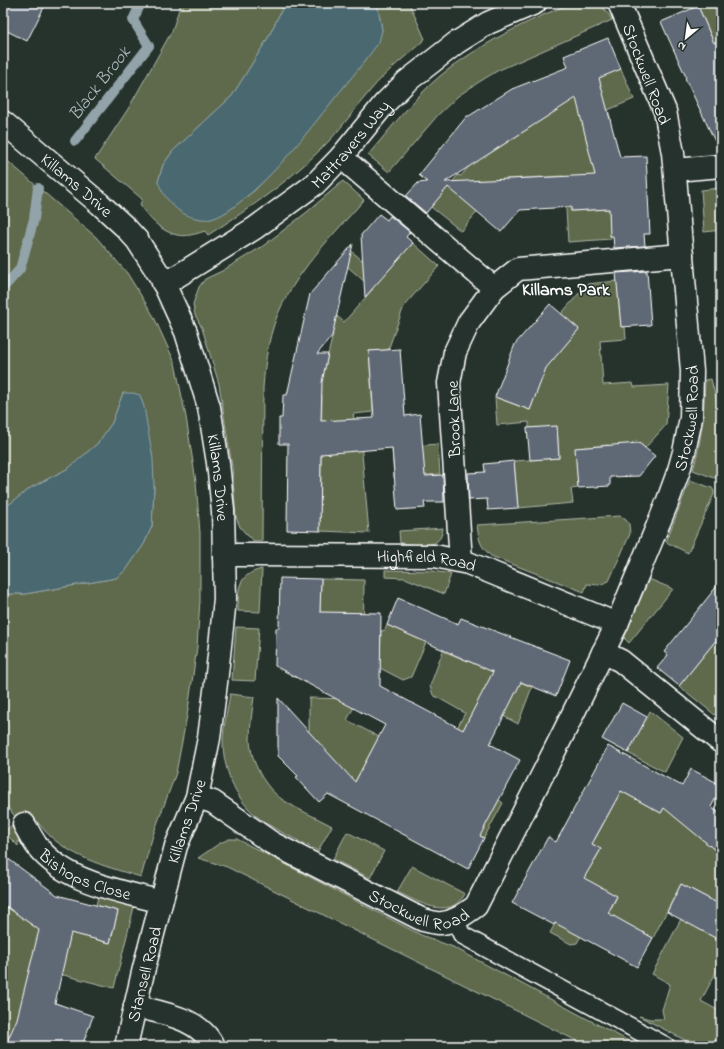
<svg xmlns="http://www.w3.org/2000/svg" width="724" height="1049" viewBox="0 0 724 1049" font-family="'Indie Flower',sans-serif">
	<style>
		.green { fill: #5f6b4d; stroke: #afb5a6 }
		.water { fill: #49676f; stroke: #92a4a9 }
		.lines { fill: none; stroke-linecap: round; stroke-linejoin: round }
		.stream { stroke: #92a4a9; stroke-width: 10 }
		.building { fill: #5f6774; stroke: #fff; fill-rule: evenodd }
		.service-casing { stroke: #fff; stroke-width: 20 }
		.minor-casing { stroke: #fff; stroke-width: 25 }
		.service { stroke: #26332d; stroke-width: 17 }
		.minor { stroke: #26332d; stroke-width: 22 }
		.labels { text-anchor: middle; stroke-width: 3; stroke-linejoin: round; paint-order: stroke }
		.street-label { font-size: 17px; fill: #fff; stroke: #26332d }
		.water-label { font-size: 18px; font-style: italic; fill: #adbbbe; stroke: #26332d }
		.neighbourhood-label { font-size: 18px; font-weight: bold; fill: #fff; stroke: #26332d }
	</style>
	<rect width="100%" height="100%" fill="#26332d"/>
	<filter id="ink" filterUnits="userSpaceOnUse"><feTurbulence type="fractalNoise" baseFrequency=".025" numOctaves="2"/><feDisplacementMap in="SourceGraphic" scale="8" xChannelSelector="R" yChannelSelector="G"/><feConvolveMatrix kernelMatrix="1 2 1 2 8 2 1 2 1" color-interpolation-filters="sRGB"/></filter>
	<g filter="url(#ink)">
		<g class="green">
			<path d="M 181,3 L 285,3 L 268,38 L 232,96 L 173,151 L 163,165 L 158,182 L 210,219 L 228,211 L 255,190 L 285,158 L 369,55 L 382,30 L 377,3 L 409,3 L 425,39 C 407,56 386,71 370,91 C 356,107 344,125 330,140 C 294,178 252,207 208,235 L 205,231 C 196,234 186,237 177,235 C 162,232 148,218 140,205 L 142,199 L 95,159 L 128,109 L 172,31 Z"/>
			<path d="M 573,3 C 593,3 602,1 612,20 L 497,71 L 479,82 L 458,96 L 438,115 L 389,172 L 368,155 C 391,128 413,99 440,76 C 477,46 529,19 573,3 Z"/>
			<polygon points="697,3 721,3 721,40 714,43"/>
			<polygon points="621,69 634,99 608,110 611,120 592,124 609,193 570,195 571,211 609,209 611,239 568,242 564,176 505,179 461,231 431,207 458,175 461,176 481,151 489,154 532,126 513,96 566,75"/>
			<path d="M 3,157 L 96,237 L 127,273 L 153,315 L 175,363 L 186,417 L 196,482 L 200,533 L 200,600 L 197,647 L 188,710 L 176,773 L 153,835 L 141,877 C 110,868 76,859 51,837 C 44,831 39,823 32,816 C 19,825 19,831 18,846 L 4,832 L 18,820 L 3,802 L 3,594 L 25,594 L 116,578 L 126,570 L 144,544 L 152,526 L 154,486 L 123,393 L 112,423 L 98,443 L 69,468 L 32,487 L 3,509 Z"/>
			<path d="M 343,181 L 364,200 C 335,233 302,265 282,305 C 269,331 265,360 263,388 L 262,541 L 254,541 L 247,535 L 240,527 L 236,517 L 232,467 L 219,384 L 202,328 L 195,315 L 193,304 L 199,287 L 205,279 L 222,271 L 263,246 L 307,212 Z"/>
			<polygon points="721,188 721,204 719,204 721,230 704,232 701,190"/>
			<polygon points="413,243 439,266 404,306 388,350 369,351 373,412 353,414 354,419 359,419 369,533 320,531 322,395 295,375 322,380 333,334 312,295 344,322 373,289 340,260 349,249 382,277"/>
			<polygon points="617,281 621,326 625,327 626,339 600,341 603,385 633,383 634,387 669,385 666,425 645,448 635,440 624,453 608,445 576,448 578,488 571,489 573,503 518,508 514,461 559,458 557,427 529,428 529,422 497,425 495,397 530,410 544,371 514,360 549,364 579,329 561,314 587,284"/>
			<path d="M 711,379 L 721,418 L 721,461 L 718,477 L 714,478 L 693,470 C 702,440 704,411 705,380 Z"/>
			<polygon points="438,444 440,474 394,478 392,448"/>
			<polygon points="690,480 712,488 714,491 714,494 688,553 666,542"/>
			<path d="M 620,516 L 626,520 L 629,524 L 630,534 L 609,581 L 599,585 L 587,584 L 584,592 L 491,556 C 479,545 479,540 477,525 Z"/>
			<path d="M 443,528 C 441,552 417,544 400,543 L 399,531 Z"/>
			<path d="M 262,569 L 260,612 L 238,611 C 238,589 237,575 262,569 Z"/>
			<polygon points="385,570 433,571 451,574 444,594 405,578 385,577"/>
			<polygon points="321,579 364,580 363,662 380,662 381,631 385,630 387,625 426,642 411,677 403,680 376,666 347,720 379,737 344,802 328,794 304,730 309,731 309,698 352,699 320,613"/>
			<polygon points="649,579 673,589 629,643 624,638"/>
			<polygon points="236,627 259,628 255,681 232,680"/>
			<polygon points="721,634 721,708 715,715 679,686"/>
			<polygon points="443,651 532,687 518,724 478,702 463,730 494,746 475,782 503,803 484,838 438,814 436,768 465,713 433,695 430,686"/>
			<path d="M 230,694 L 254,697 C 252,711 250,726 250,740 C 251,762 264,787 283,800 C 298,810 316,817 332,826 L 318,851 C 300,841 269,828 254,814 C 235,797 223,768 223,742 C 223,726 228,709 230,694 Z"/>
			<polygon points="650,711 683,737 665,772 628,753"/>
			<polygon points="677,784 718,812 698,836 721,855 721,905 681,884 653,938 608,914 617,897 606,890 577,943 571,944 550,933 589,860 594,862 601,849 564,828 566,824 595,839 621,791 661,813"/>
			<polygon points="347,832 384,851 370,878 333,859"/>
			<polygon points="229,839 237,839 421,935 453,947 638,1046 587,1046 227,867 198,858 220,843"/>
			<path d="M 412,866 L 465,894 C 449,922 418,901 397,892 Z"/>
			<polygon points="98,897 134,907 114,988 48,971 54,1003 61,1005 47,1046 3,1046 3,1027 4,1026 3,1025 3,904 41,931 61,930 110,943 118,911 96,905"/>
			<polygon points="681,919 721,941 721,963 701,1001 721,1012 721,1046 696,1046 639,1016 650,1019 664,1019 662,1010 670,984 652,974"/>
			<polygon points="165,1040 174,1041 185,1046 155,1046 158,1042"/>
		</g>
		<g class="water">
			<path d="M 285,3 L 377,3 L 382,30 L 379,42 C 365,62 349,80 334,99 C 305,135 276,174 240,202 C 231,209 222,216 211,219 C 208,220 205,219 202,219 C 180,217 166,202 158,182 L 163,165 L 173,151 L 232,96 L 268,38 Z"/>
			<polygon points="123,393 133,393 140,395 144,407 153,459 154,486 152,526 144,544 126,570 116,578 25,594 3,594 3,509 32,487 69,468 98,443 112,423"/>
		</g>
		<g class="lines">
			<g class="stream">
				<polyline points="75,141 149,46 133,20 141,3"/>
				<polyline points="3,288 20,269 34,219 38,188"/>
			</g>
		</g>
		<g class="building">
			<polygon points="3,3 46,3 27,41 3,29"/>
			<polygon points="698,6 714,43 721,40 721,154 685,78 686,77 661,22"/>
			<path d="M 608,38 L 621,69 L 599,78 L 620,157 L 646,156 L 650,234 L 644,234 L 645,246 L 614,248 L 613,236 L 610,236 L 609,209 L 571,211 L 571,207 L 520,210 L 501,232 L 448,187 L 426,213 L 406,196 L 418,183 L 427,182 L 419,175 L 467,116 L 469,116 L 512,89 L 568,67 L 564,56 ZM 576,98 L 595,175 L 445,182 Z"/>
			<polygon points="379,214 387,220 390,216 410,232 406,237 413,243 365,297 361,235"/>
			<polygon points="353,244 332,336 317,354 328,354 322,382 321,421 374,418 369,351 400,349 405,416 420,414 425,476 443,475 444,502 424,502 425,508 397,510 392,448 321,454 320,531 287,530 288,444 279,444 279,418 282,418 283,395 287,395 310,294"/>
			<polygon points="647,271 651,325 621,327 616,273"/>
			<polygon points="550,304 579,329 546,368 530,410 495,397 515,344"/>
			<polygon points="557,426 559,458 530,460 527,428"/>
			<polygon points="639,443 655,456 639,476 610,477 610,486 578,488 575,448"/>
			<polygon points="514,461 518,508 488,510 487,499 469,500 468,473 485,472 484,464"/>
			<polygon points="280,578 321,579 320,612 381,613 380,686 463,730 493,672 387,625 398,598 458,624 461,618 570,660 556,696 521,682 490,744 520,760 480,836 484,838 468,869 328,794 319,802 296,777 298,776 278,756 278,698 355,782 385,725 275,666 276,628 279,628"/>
			<polygon points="721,581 721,634 679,686 657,668 668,655 664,652"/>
			<polygon points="622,703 647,717 628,753 602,739"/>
			<polygon points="608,746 682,786 691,769 721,785 721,788 711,807 721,815 721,855 664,808 661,813 621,791 592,844 601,849 584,878 617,896 608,913 653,938 637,967 555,923 554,925 512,903 548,837 556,842"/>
			<polygon points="3,855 57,895 118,911 110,943 71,933 55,1003 93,1016 82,1046 5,1046 17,1019 39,930 3,904"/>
			<polygon points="681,884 721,905 721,941 667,912"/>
		</g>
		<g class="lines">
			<defs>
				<polyline id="service" points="455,920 462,935 666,1046"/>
				<g id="minor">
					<path id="s1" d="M 3,122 L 100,204 L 125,227 L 137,240 L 162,279 L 186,332 L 209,407 L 218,463 L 223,511 L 225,599 L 216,683 L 209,738 L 197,797 L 176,846 L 144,968 L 126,1046"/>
					<polyline points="341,157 494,288"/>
					<polyline points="675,170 721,166"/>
					<path id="s2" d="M 163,283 L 176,277 L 255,228 L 315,184 L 341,157 L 385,103 L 406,82 L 456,43 L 488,23 L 535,3"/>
					<path id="s3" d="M 224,557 L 237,555 L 435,556 L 468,563 L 617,624"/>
					<polyline points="461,561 449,383 455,352 469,322 494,288 518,269 682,255"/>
					<polyline points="603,652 621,661 721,742"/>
					<path id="s4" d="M 197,797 L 213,802 L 272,843 L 423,920 C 429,921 437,924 442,923 C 455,922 466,913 476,906 L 563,734 L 617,624 L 667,503 L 679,470 L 684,452 L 691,418 L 692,371 L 673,153 L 665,111 L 619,3"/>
					<path id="s5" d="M 24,824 C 28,831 32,839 37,846 C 66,883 118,890 161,902"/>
					<path d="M 135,1006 C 162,1013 200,1018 213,1046"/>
				</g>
			</defs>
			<use href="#service" class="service-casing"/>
			<use href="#minor" class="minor-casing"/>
			<use href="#service" class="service"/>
			<use href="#minor" class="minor"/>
		</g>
	</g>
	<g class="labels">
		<g class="street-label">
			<text transform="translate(647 74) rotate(69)" y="6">Stockwell Road</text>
			<text dy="6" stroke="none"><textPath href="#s2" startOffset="235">Mattravers Way</textPath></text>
			<text dy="6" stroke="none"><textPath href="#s1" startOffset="97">Killams Drive</textPath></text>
			<text dy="6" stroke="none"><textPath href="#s4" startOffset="850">Stockwell Road</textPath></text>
			<text transform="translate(453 419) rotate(-92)" y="6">Brook Lane</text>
			<text dy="6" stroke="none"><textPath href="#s1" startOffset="433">Killams Drive</textPath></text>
			<text dy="6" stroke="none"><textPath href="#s3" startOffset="203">Highfield Road</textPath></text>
			<text transform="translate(186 821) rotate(-71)" y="6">Killams Drive</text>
			<text dy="6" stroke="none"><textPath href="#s5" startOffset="83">Bishops Close</textPath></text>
			<text dy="6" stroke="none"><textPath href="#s4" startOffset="252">Stockwell Road</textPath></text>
			<text transform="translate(144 974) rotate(-76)" y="6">Stansell Road</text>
		</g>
		<g class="water-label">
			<text transform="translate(99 83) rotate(-52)" y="6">Black Brook</text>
		</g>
		<g class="neighbourhood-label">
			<text x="566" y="295">Killams Park</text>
		</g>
	</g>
	<rect width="724" height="1049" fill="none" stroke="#26332d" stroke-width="16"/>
	<rect x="8" y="8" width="708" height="1033" fill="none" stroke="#fff" stroke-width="1.5" filter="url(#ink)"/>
	<g transform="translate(686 38) rotate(209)" stroke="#26332d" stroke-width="3" paint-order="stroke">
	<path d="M0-3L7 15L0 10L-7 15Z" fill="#ffffff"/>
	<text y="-6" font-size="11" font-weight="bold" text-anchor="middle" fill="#ffffff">N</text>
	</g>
</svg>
